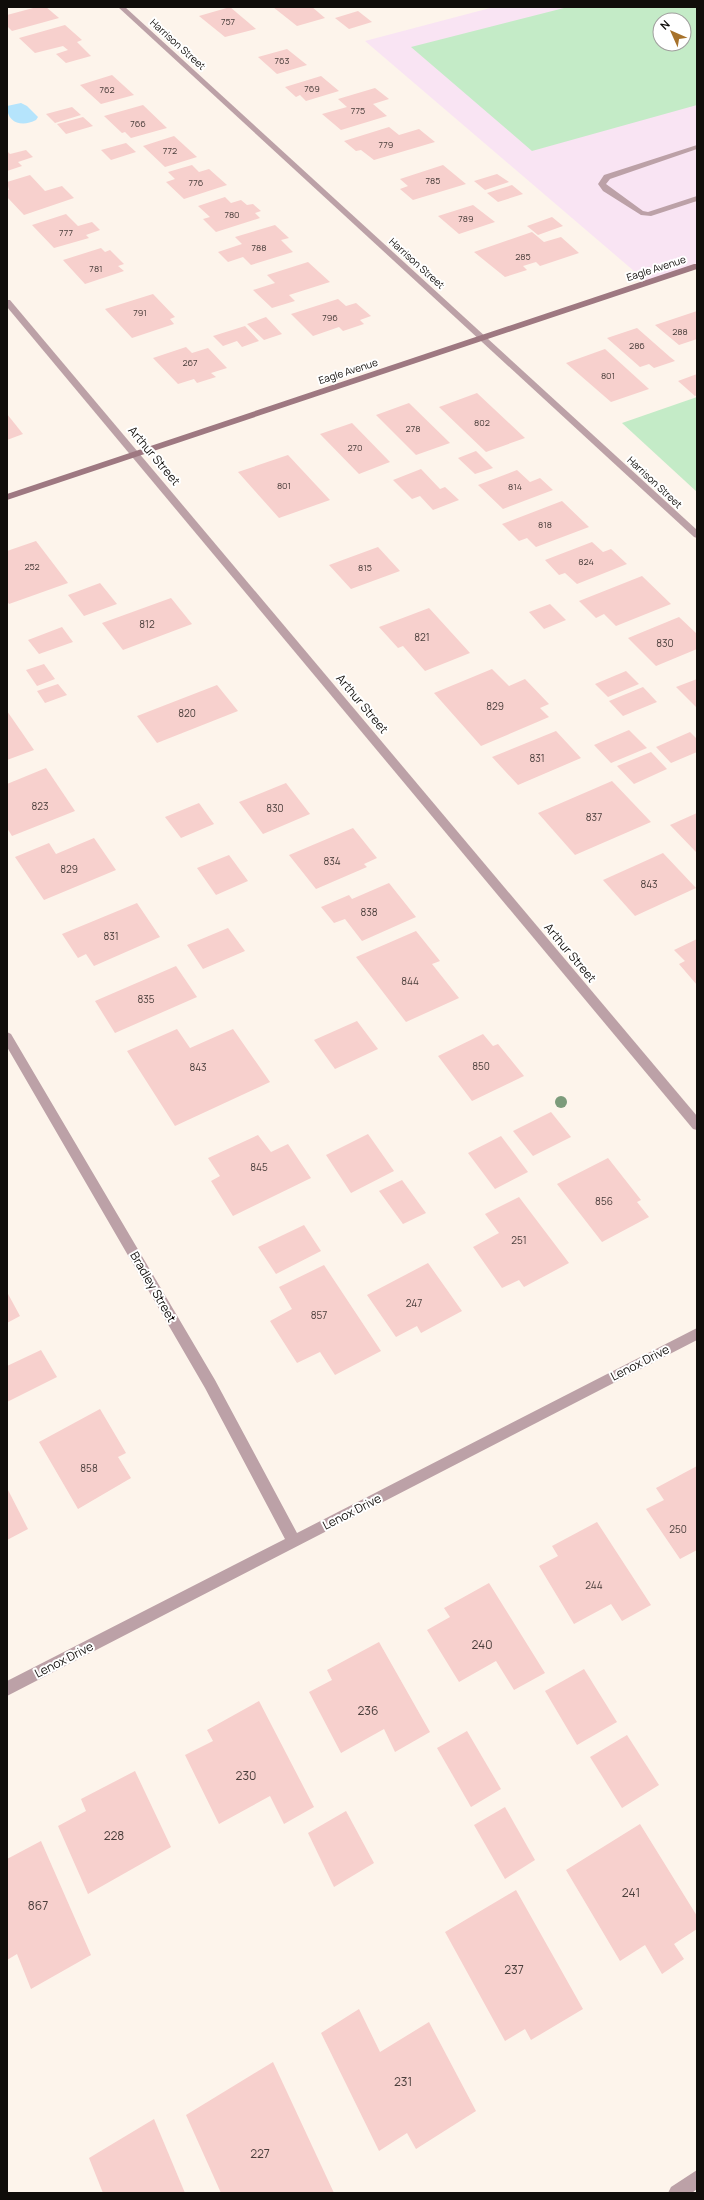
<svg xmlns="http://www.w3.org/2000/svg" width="704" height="2200" viewBox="0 0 704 2200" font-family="Manrope,sans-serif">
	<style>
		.education { fill: #f9e4f3; fill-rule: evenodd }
		.green { fill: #c4ebc7; fill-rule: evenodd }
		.water { fill: #b5e4fc }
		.building { fill: #f7d0cd }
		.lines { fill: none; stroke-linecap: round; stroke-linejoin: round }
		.lane { fill: #bca1a7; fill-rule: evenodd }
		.street { fill: #bca1a7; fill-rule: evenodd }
		.secondary { fill: #9e7881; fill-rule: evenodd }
		.tree { fill: #7c9b7b }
		.labels { text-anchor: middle; stroke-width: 4; stroke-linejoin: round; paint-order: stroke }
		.far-number-label { font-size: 9px; fill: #4a3e3b }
		.far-street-label { font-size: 10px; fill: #100d0a; stroke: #fff }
		.number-label { font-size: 10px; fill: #4a3e3b }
		.street-label { font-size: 12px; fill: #100d0a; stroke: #fff }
		.near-number-label { font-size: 12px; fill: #4a3e3b }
	</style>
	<rect width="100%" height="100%" fill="#fdf4eb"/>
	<path class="education" d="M 494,7 L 697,7 L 697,266 L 648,283 L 365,41 ZM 660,20 L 684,20 L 684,44 L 660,44 Z"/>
	<g class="green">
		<path d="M 568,7 L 697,7 L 697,105 L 532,151 L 411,47 ZM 660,20 L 684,20 L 684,44 L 660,44 Z"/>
		<polygon points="697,397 697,492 622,423"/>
	</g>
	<path class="water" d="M 21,103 L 27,106 L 38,117 L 36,120 C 23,127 7,124 7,106 Z"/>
	<g class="building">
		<polygon points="37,7 46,7 59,18 12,31 7,26 7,15"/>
		<polygon points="230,7 256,29 225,37 199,16"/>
		<polygon points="273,7 312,7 325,18 297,26"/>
		<polygon points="358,11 372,22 349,29 335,18"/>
		<polygon points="65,25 82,40 77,42 91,56 66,63 56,54 68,50 63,46 35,53 19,38"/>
		<polygon points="287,49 307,65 277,74 258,57"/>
		<polygon points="112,75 134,95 101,104 80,85"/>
		<polygon points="321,76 339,91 306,101 300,95 296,97 285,87"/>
		<polygon points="375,88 389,99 373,104 387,116 341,130 322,114 347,107 338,99"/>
		<polygon points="143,105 167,128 131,138 125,132 122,133 104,116"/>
		<polygon points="72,107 81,115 55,123 46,114"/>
		<polygon points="83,117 93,126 66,134 57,124"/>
		<polygon points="389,127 399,135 419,129 435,142 374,160 361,150 356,151 344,141"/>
		<polygon points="174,136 197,157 165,167 143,146"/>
		<polygon points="126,143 136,152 111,160 101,150"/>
		<polygon points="26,150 33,157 18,162 22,166 7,171 7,151 10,154"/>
		<polygon points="192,165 199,172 209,169 227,185 184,199 166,182 175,179 168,172"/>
		<polygon points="443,165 466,184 413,200 400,189 408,186 400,179"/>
		<polygon points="497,174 509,182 485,190 474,181"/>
		<polygon points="30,175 45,191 62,186 74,198 24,215 7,197 7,190 9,190 7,182"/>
		<polygon points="512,185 523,194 498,202 487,193"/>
		<polygon points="225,197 231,203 241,200 247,205 253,204 261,211 255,213 260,218 216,232 203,219 210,217 198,206"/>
		<polygon points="473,205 495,222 459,234 438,216"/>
		<polygon points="66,214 78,226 92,222 100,230 86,235 89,238 54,248 32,225"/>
		<polygon points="552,217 563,226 538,235 527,226"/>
		<polygon points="275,225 289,238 281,240 293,252 251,265 243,257 228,262 218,252 242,244 235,237"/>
		<polygon points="532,232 544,242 561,237 579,253 540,266 536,262 523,266 527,270 505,277 474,252"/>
		<polygon points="101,248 105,252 110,250 124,264 118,266 124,271 85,284 63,260"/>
		<polygon points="308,262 330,282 289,295 295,301 272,308 253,290 275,283 267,275"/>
		<polygon points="153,294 175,317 170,319 174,324 132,338 105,309"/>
		<polygon points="338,299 346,306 356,303 371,316 360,320 364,324 343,331 339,327 313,336 291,314"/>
		<polygon points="697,311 697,339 679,345 655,325"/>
		<polygon points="266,317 282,334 264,340 247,324"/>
		<polygon points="245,326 259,341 242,347 237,341 223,346 213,336"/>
		<polygon points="637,328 670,357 675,361 654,368 649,364 640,367 607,338"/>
		<polygon points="186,347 192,353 208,348 227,368 211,373 216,377 197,383 194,379 178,384 153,358"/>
		<polygon points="605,349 649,389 611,402 566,363"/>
		<polygon points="697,374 697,395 695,396 678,381"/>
		<polygon points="477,393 525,438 486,452 439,407"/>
		<polygon points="409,403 450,443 416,455 376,415"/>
		<polygon points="7,414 23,434 7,440"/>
		<polygon points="352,423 390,462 359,474 320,434"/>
		<polygon points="476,451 493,468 475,474 458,458"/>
		<polygon points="288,455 330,500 279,518 238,472"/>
		<polygon points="421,469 440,489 445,487 459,500 433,510 420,496 412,499 393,480"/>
		<polygon points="517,470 530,482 540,478 553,490 503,509 478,485"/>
		<polygon points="562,501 589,527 536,547 527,538 519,541 502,524"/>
		<polygon points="36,541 68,583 9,604 7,601 7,551"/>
		<polygon points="592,542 603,552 611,549 627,564 577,584 565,573 559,575 545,560"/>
		<polygon points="378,547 400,571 351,589 329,565"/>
		<polygon points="642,576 671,604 616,626 604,614 596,618 579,601"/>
		<polygon points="100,583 117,604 84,616 68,595"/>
		<polygon points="171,598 192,624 123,650 102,623"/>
		<polygon points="550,604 566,620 544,629 529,612"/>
		<polygon points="429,608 470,653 425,671 403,646 398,648 379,627"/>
		<polygon points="679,617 697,634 697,649 656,666 628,638"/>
		<polygon points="62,627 73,642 39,654 28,640"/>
		<polygon points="44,664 55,679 37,686 26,670"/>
		<polygon points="492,669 509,686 525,679 549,704 540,708 549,717 481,746 434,693"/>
		<polygon points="626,671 639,684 608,697 595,684"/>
		<polygon points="697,679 697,708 676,687"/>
		<polygon points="58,684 67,695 45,703 37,691"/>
		<polygon points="217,685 238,711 157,743 137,716"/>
		<polygon points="643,687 657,702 623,716 609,701"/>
		<polygon points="7,711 34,750 7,760"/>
		<polygon points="629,730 647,748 611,763 594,745"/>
		<polygon points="556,731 581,758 518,785 492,757"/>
		<polygon points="690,732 697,739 697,752 671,763 656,747"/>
		<polygon points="651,752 667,769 634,784 617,766"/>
		<polygon points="46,768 75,811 12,836 7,828 7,784"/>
		<polygon points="612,781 651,822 575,855 538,813"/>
		<polygon points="286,783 310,814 263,834 239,802"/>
		<polygon points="199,803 214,824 181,838 165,817"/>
		<polygon points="697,813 697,853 670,825"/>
		<polygon points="353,828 377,858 364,864 367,867 316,889 289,855"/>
		<polygon points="94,838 116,870 44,900 15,857 49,843 56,854"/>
		<polygon points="663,853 696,888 635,916 603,880"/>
		<polygon points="229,855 248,881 216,895 197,868"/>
		<polygon points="389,883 416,917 362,941 345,919 334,923 321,907 349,895 352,899"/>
		<polygon points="137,903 160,937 94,966 86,954 78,958 62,934"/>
		<polygon points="228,928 245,951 203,969 187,945"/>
		<polygon points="416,931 440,961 432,964 459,998 406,1022 356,957"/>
		<polygon points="697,939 697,985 679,964 685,961 674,950"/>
		<polygon points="176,966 197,997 115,1033 95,1001"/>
		<polygon points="357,1021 378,1049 335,1069 314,1040"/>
		<polygon points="177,1029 190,1048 233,1029 270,1082 175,1126 127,1051"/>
		<polygon points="483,1034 493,1046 498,1044 524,1076 472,1101 438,1056"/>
		<polygon points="551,1112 571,1137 533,1156 513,1131"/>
		<polygon points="368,1134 394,1171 351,1193 326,1155"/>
		<polygon points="258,1135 271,1152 288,1144 311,1178 233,1216 211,1181 220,1176 208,1158"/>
		<polygon points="501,1136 528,1172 495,1189 468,1153"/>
		<polygon points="608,1158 641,1200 637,1202 649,1217 602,1242 557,1184"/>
		<polygon points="402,1180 426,1213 403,1224 379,1191"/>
		<polygon points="519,1197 569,1263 524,1287 519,1280 502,1288 473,1247 499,1233 485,1214"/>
		<polygon points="304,1225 321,1251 276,1274 258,1247"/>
		<polygon points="428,1263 462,1311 421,1333 417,1326 396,1337 367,1295"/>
		<polygon points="324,1265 381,1351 335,1375 320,1352 297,1363 270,1321 292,1309 279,1287"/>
		<polygon points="7,1292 20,1316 7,1323"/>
		<polygon points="41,1350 57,1377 7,1402 7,1366"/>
		<polygon points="100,1409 126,1453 118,1457 131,1478 78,1509 39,1442"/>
		<polygon points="697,1466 697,1550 680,1559 646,1509 664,1500 656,1488"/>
		<polygon points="7,1488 28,1529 7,1540"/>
		<polygon points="597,1522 651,1605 622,1621 611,1604 574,1624 539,1566 558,1556 552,1546"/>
		<polygon points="489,1583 545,1673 514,1690 496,1661 459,1682 427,1630 450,1617 444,1608"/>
		<polygon points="379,1642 430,1732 395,1752 384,1729 341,1753 309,1692 332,1680 327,1670"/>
		<polygon points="584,1669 617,1722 577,1745 545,1691"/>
		<polygon points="259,1701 314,1807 284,1824 270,1796 219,1824 185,1755 213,1741 207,1730"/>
		<polygon points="467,1731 501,1789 471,1807 437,1748"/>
		<polygon points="627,1735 659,1785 622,1808 590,1757"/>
		<polygon points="135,1771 171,1847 88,1894 58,1826 86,1811 81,1799"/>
		<polygon points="505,1807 535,1860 505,1879 474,1825"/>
		<polygon points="346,1811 374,1863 334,1887 308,1833"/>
		<polygon points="640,1824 697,1916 697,1929 674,1944 684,1959 662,1974 645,1945 620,1961 566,1870"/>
		<polygon points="41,1841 91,1955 31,1989 17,1954 7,1960 7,1859"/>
		<polygon points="516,1890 583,2009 531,2040 525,2029 505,2041 445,1932"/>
		<polygon points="359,2009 380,2052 429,2022 476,2111 416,2149 407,2133 379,2151 321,2033"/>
		<polygon points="273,2062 334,2193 221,2193 186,2115"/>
		<polygon points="154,2119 185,2193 103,2193 89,2158"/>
	</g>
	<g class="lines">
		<polygon class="lane" points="697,145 697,149 610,179 606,184 643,211 648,212 697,196 697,201 651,216 641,215 603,191 598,184 604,175"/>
		<g class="street">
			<polygon points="118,7 125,7 697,530 697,538 694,537"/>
			<polygon points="7,300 10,300 697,1116 697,1130 693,1129 7,307"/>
			<polygon points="7,1032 11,1034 215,1380 297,1533 697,1328 697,1340 7,1696 7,1681 285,1539 205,1388 7,1047"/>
			<polygon points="697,2170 697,2189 692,2193 668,2193 671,2187"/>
		</g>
		<polygon class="secondary" points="694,264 697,264 697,269 7,500 7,494"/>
	</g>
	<circle class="tree" cx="561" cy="1102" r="6"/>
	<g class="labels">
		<g class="far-number-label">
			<text x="228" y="25">757</text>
			<text x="282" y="64">763</text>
			<text x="312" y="92">769</text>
			<text x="107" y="93">762</text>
			<text x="358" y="114">775</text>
			<text x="138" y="127">766</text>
			<text x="386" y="148">779</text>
			<text x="170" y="154">772</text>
			<text x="433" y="184">785</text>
			<text x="196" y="186">776</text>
			<text x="232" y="218">780</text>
			<text x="466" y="222">789</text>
			<text x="66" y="236">777</text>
			<text x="259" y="251">788</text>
			<text x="523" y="260">285</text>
			<text x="96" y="272">781</text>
			<text x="140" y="316">791</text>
			<text x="330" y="321">796</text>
			<text x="680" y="335">288</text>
			<text x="637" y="349">286</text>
			<text x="190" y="366">267</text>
			<text x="608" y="379">801</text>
			<text x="482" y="426">802</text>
			<text x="413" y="432">278</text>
			<text x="355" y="451">270</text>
			<text x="284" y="489">801</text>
			<text x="515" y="490">814</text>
			<text x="545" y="528">818</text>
			<text x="586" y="565">824</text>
			<text x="32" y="570">252</text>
			<text x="365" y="571">815</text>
		</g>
		<g class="far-street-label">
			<text transform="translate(178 44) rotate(42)" y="4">Harrison Street</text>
			<text transform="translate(417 263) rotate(42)" y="4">Harrison Street</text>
			<text transform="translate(656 268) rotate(-18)" y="4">Eagle Avenue</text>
			<text transform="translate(348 371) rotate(-18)" y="4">Eagle Avenue</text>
			<text transform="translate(655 482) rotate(43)" y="4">Harrison Street</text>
		</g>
		<g class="number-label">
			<text x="147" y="628">812</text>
			<text x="422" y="641">821</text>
			<text x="665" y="647">830</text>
			<text x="495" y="710">829</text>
			<text x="187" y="717">820</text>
			<text x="537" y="762">831</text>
			<text x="40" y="810">823</text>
			<text x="275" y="812">830</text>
			<text x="594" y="821">837</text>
			<text x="332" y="865">834</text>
			<text x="69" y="873">829</text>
			<text x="649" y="888">843</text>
			<text x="369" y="916">838</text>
			<text x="111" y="940">831</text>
			<text x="410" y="985">844</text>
			<text x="146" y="1003">835</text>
			<text x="481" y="1070">850</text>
			<text x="198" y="1071">843</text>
			<text x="259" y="1171">845</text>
			<text x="604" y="1205">856</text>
			<text x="519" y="1244">251</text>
			<text x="414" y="1307">247</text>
			<text x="319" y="1319">857</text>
			<text x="89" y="1472">858</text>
			<text x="678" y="1533">250</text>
			<text x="594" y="1589">244</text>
		</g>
		<g class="street-label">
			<text transform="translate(154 456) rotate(50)" y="4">Arthur Street</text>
			<text transform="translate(362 704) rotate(50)" y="4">Arthur Street</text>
			<text transform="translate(570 953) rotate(50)" y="4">Arthur Street</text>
			<text transform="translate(153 1287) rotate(60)" y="4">Bradley Street</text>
			<text transform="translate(640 1363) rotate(-27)" y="4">Lenox Drive</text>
			<text transform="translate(352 1512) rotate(-27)" y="4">Lenox Drive</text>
			<text transform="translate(64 1660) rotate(-27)" y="4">Lenox Drive</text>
		</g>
		<g class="near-number-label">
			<text x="482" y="1649">240</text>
			<text x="368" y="1715">236</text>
			<text x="246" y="1780">230</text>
			<text x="114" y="1840">228</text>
			<text x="631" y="1897">241</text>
			<text x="38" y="1910">867</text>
			<text x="514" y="1974">237</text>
			<text x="403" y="2086">231</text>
			<text x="260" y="2158">227</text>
		</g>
	</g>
	<rect width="704" height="2200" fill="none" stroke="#100d0a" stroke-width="16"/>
	<g transform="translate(672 32) rotate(315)"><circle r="19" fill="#ffffff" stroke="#9f9e9d"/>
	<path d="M0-3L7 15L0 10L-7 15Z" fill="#a7722b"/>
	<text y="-6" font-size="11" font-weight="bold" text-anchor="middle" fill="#100d0a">N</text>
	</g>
</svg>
